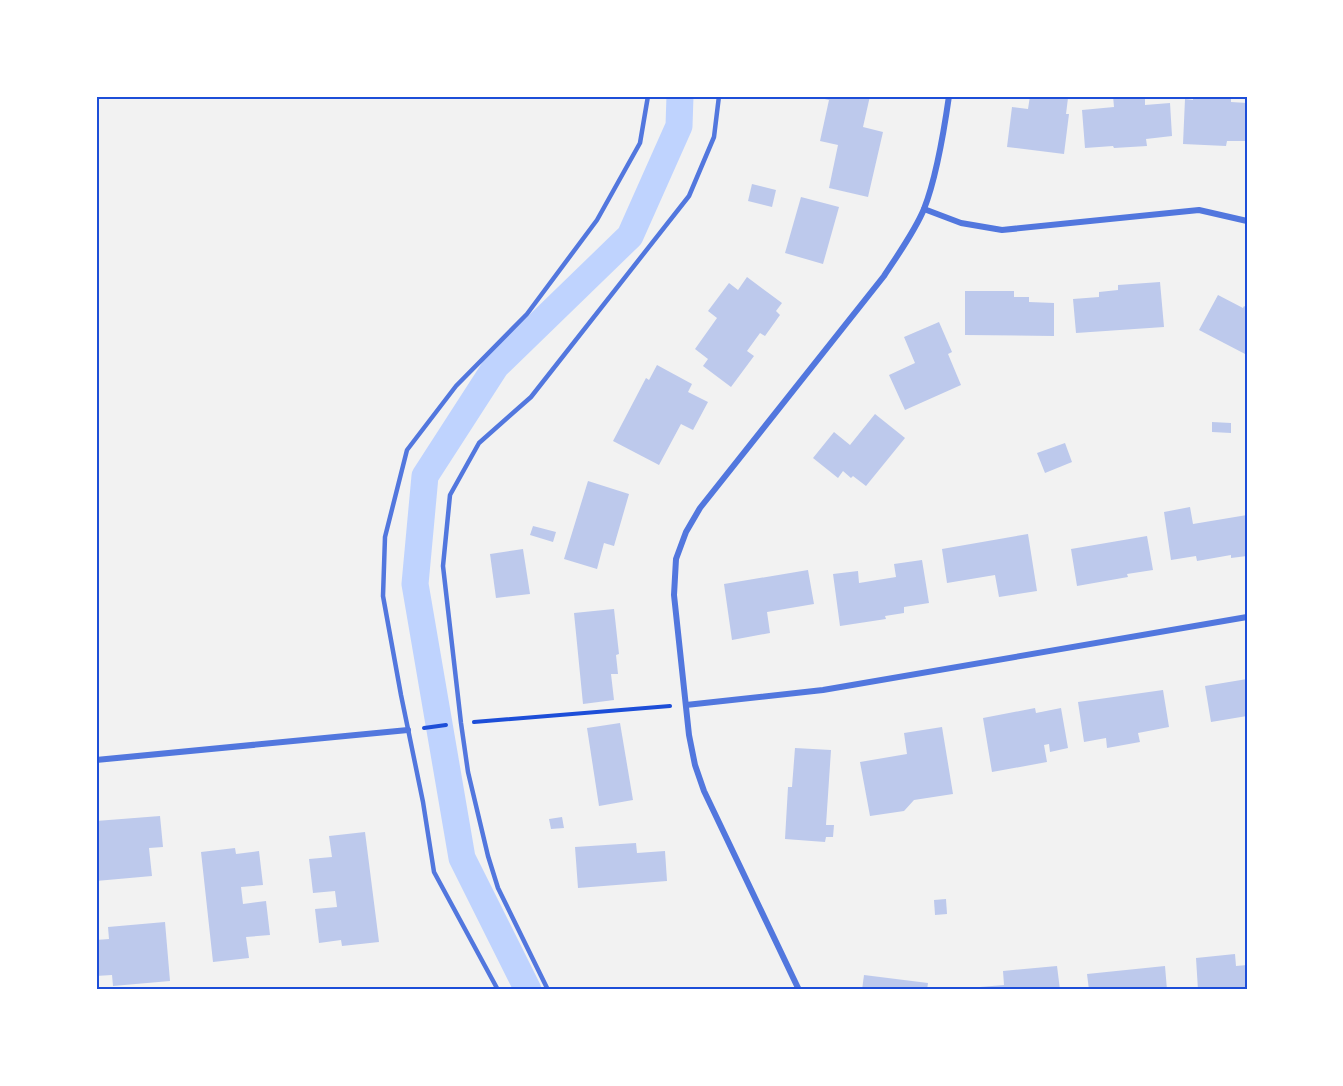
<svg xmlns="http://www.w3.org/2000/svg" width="1343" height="1086" viewBox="0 0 1343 1086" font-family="'Space Grotesk',sans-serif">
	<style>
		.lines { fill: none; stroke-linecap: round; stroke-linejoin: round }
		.canal { stroke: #bfd3fe; stroke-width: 27 }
		.building { fill: #bdc9ec }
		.path { stroke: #1d4ed8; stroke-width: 4 }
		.service { stroke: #5277de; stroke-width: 4.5 }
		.minor { stroke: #5277de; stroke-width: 6 }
		.neatline { fill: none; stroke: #1d4ed8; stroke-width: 2 }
	</style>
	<rect width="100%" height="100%" fill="#f2f2f2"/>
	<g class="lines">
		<polyline class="canal" points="528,990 462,858 415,584 425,476 496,366 630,236 679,126 680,96"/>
	</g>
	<g class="building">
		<polygon points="816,96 870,96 863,127 883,132 868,197 829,188 838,145 820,141 829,100 816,97"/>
		<polygon points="1030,96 1052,96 1068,98 1066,114 1069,114 1064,154 1007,147 1012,107 1028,109"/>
		<polygon points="1113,96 1145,96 1145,105 1170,103 1172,136 1146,139 1147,146 1114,148 1113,146 1085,148 1082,110 1114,107"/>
		<polygon points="1193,96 1231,96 1231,102 1247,103 1247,136 1245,136 1245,141 1227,141 1226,146 1183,144 1185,99 1193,100"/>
		<polygon points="752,184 776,190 772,207 748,201"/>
		<polygon points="801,197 839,207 823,264 785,253"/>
		<polygon points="747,277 782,303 776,311 780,315 765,336 760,333 747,351 754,356 731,387 703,366 708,359 695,349 717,318 708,311 729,283 738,290"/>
		<polygon points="1160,282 1164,327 1076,333 1073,299 1099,297 1099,292 1118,290 1118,285"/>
		<polygon points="965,291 1014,291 1014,297 1029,297 1029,302 1054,303 1054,336 965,335"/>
		<polygon points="1218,295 1243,308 1244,306 1247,308 1247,355 1199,330"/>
		<polygon points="939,322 952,352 948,354 961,385 905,410 889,375 915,363 904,337"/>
		<polygon points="657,365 692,384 688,392 708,402 693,430 681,424 659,465 613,441 646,378 649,380"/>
		<polygon points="875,414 905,438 866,486 853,476 851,478 843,471 838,478 813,458 834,432 850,445"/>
		<polygon points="1212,422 1231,423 1231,433 1212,432"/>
		<polygon points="1065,443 1072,462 1045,473 1037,453"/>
		<polygon points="588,481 629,494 614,546 604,543 597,569 564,559"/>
		<polygon points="1190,507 1193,524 1247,515 1247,556 1231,558 1231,555 1197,561 1196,556 1171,560 1164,512"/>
		<polygon points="533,526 556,532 553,542 530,535"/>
		<polygon points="1028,534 1037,591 999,597 995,575 947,583 942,549"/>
		<polygon points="1147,536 1153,570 1127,574 1128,577 1077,586 1071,549"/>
		<polygon points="523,549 530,594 496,598 490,554"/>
		<polygon points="922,560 929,603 904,607 904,613 885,616 886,619 840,626 833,574 858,571 859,583 896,577 894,564"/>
		<polygon points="808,570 814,604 767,612 770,633 732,640 724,584"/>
		<polygon points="614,609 619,654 616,655 618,674 611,674 614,700 583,704 574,613"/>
		<polygon points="1247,679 1247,716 1211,722 1205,686"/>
		<polygon points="1163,690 1169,727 1138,733 1140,742 1107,748 1106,738 1084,742 1078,702"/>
		<polygon points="1035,708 1036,713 1061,708 1068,748 1050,752 1049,744 1044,745 1047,762 992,772 983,718"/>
		<polygon points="620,723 633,800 599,806 587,728"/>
		<polygon points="942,727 953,794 914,800 904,811 870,816 860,762 907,754 904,733"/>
		<polygon points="795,748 831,750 826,825 834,825 833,837 826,837 825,842 785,839 788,787 792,787"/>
		<polygon points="160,816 163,847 149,848 152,876 96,881 96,821"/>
		<polygon points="562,817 564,828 551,829 549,819"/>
		<polygon points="365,832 379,942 342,946 341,940 319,943 315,909 337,907 335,891 313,893 309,859 332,857 329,836"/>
		<polygon points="636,843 637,853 665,851 667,881 578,888 575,847"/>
		<polygon points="235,848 236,854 259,851 263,885 241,887 243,904 266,901 270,935 246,937 249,958 213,962 201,852"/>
		<polygon points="946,899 947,914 935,915 934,900"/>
		<polygon points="165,922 170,981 113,986 112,975 96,976 96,940 109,939 108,927"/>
		<polygon points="1235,954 1236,966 1247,965 1247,990 1198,990 1196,958"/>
		<polygon points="1057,966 1060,990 980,990 980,987 1004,985 1003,971"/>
		<polygon points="1165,966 1167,990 1089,990 1087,974"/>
		<polygon points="864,975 928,983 927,990 862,990"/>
	</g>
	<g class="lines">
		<g class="path">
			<polyline points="474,722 670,706"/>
			<polyline points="424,728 446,725"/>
		</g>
		<g class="service">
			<polyline points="498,990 434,872 423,802 401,695 383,596 385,537 407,450 456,386 527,314 597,220 640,143 648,96"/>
			<polyline points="548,990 498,888 488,856 468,772 461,723 443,566 450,495 479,443 531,397 689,196 714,137 719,96"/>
		</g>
		<g class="minor">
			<polyline points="924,209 961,223 1002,230 1199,210 1247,221"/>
			<polyline points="686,705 823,690 1247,617"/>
			<polyline points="96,760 408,730"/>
			<path d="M 799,990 L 704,791 L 695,765 L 689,735 L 674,595 L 676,559 L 686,532 L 700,508 L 884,276 C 897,256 915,231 924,209 C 937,176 944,131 949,96"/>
		</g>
	</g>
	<rect width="1343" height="1086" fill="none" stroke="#ffffff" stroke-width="195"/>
	<rect x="98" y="98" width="1148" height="890" class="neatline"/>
</svg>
